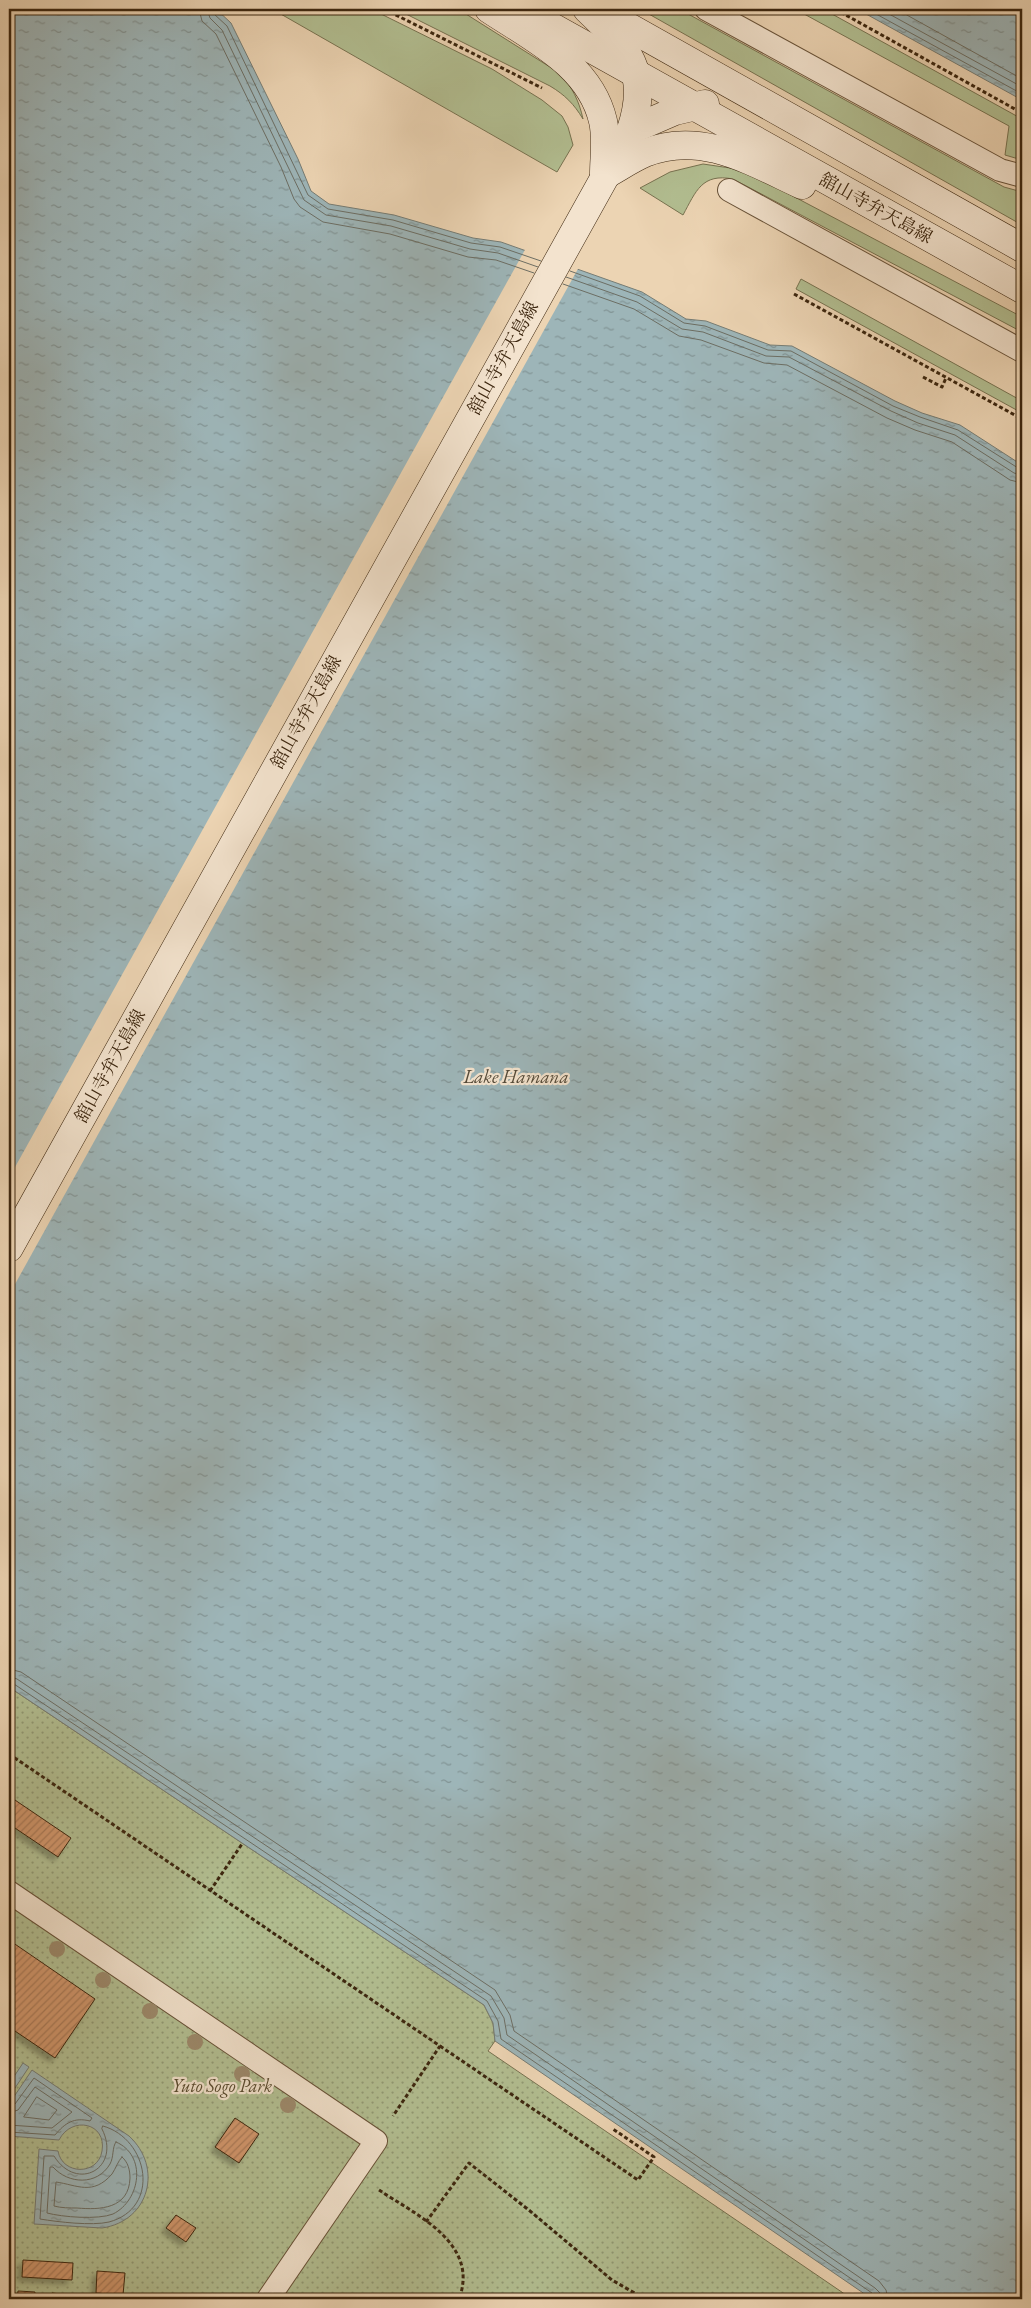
<svg xmlns="http://www.w3.org/2000/svg" width="1031" height="2308" viewBox="0 0 1031 2308" font-family="'EB Garamond','Noto Serif JP',serif">
	<style>
		.grass { fill: #b2be91; stroke: #777250 }
		.park { fill: url(#park-dots); stroke: #777250 }
		.water { fill: url(#water-ripples); stroke: #767c74 }
		.pier { fill: #ecd4b3 }
		.lines { fill: none; stroke-linecap: round; stroke-linejoin: round }
		.shore { stroke: #6c6e64; stroke-width: 1 }
		.building { fill: url(#building-hatch); stroke: #3c260f; filter: url(#shadow) }
		.lane-casing { stroke: #685238; stroke-width: 24 }
		.secondary-casing { stroke: #3c260f; stroke-width: 29 }
		.path { stroke: #3c260f; stroke-width: 3; stroke-dasharray: 4 2.5; stroke-linecap: butt }
		.lane { stroke: #f3e3ce; stroke-width: 22 }
		.secondary { stroke: #f3e3ce; stroke-width: 28 }
		.tree { fill: #9c896b }
		.labels { text-anchor: middle; stroke-width: 4.5; stroke-linejoin: round; paint-order: stroke }
		.street-label { font-size: 18px; fill: #3c260f; stroke: #f3e3ce }
		.park-label { font-size: 18px; font-style: italic; fill: #5a4c30; stroke: #f3e3ce }
		.water-label { font-size: 19px; font-style: italic; fill: #544a39; stroke: #f3e3ce }
	</style>
	<defs>
		<pattern id="park-dots" width="8" height="8" patternUnits="userSpaceOnUse" patternTransform="scale(1.25)"><rect width="8" height="8" fill="#b2be91"/><path d="M2 2h.1M6 6h.1" fill="none" stroke="#929a75" stroke-width="1.8" stroke-linecap="round"/></pattern>
		<pattern id="water-ripples" width="26" height="14" patternUnits="userSpaceOnUse" patternTransform="scale(1.25)"><rect width="26" height="14" fill="#9db5b8"/><path d="M2 4q2-2 4 0t4 0M15 11q2-2 4 0t4 0" fill="none" stroke="#819394"/></pattern>
		<pattern id="building-hatch" width="6" height="6" patternUnits="userSpaceOnUse" patternTransform="scale(1.25)"><rect width="6" height="6" fill="#d0966c"/><path d="M-1 1l2-2M0 6l6-6M5 7l2-2" fill="none" stroke="#aa7a57"/></pattern>
		<filter id="shadow"><feDropShadow dx="-4.5" dy="4.5" stdDeviation="2.5" flood-color="#0004"/></filter>
	</defs>
	<rect width="100%" height="100%" fill="#ecd4b3"/>
	<filter id="stains"><feTurbulence type="fractalNoise" baseFrequency=".004" numOctaves="4"/><feColorMatrix values="0 0 0 0 .2 0 0 0 0 .09 0 0 0 0 .02 0 0 0 .5 -.17"/></filter>
	<radialGradient id="worn" r=".72"><stop offset=".6" stop-color="#630" stop-opacity="0"/><stop offset="1" stop-color="#630" stop-opacity=".3"/></radialGradient>
	<g class="grass">
		<polygon points="272,9 371,9 492,69 542,100 562,116 568,127 573,145 557,172"/>
		<path d="M 396,9 L 458,9 L 561,74 C 572,88 579,100 583,119 C 574,104 565,95 550,86 Z"/>
		<polygon points="640,9 679,9 1004,187 1022,192 1022,225"/>
		<polygon points="795,9 823,9 1022,119 1022,160 1005,155 1009,126"/>
		<path d="M 703,164 L 737,169 L 753,175 L 1022,317 L 1022,332 L 733,179 C 702,173 696,191 683,215 L 640,188 L 670,172 Z"/>
		<polygon points="801,279 1022,401 1022,413 796,289"/>
	</g>
	<polygon class="park" points="9,1687 484,2005 493,2023 495,2041 488,2051 852,2299 9,2299"/>
	<g class="water">
		<polygon points="9,9 216,9 231,23 298,159 311,191 329,204 394,215 473,238 501,242 642,292 686,319 706,321 770,345 792,346 895,401 922,413 960,425 1022,465 1022,2299 872,2299 495,2041 493,2023 484,2005 9,1687"/>
		<polygon points="857,9 1022,9 1022,100"/>
		<polygon points="23,2063 29,2067 9,2097 9,2084"/>
		<path d="M 32,2070 L 129,2136 C 163,2167 150,2221 102,2228 L 34,2224 L 39,2149 L 58,2151 C 62,2175 98,2176 102,2151 C 107,2123 72,2115 59,2140 L 9,2136 L 9,2104 Z"/>
	</g>
	<polygon class="pier" points="526,248 579,267 9,1295 9,1178"/>
	<g class="lines">
		<g class="shore">
			<polyline points="199,9 202,21 216,34 281,167 294,199 300,207 323,222 390,234 468,257 496,260 534,273"/>
			<polyline points="207,9 210,18 222,30 304,200 326,215 391,226 470,249 498,253 538,267"/>
			<polyline points="213,9 214,14 227,26 308,195 328,209 393,220 471,243 500,247 541,261"/>
			<polyline points="867,9 1022,94"/>
			<polyline points="880,9 1022,87"/>
			<polyline points="896,9 1022,79"/>
			<polyline points="570,271 640,296 684,323 705,326 768,350 791,351 893,406 920,417 958,430 1018,468 1022,469"/>
			<polyline points="566,277 637,302 682,329 703,332 766,356 789,357 891,411 918,423 955,435 1014,473 1022,475"/>
			<polyline points="563,284 634,309 679,336 701,340 764,363 787,365 887,418 915,430 952,442 1010,480 1022,483"/>
			<polyline points="9,1669 21,1672 495,1990 510,2015 514,2031 879,2281 886,2290 888,2299"/>
			<polyline points="9,1676 17,1679 491,1996 504,2018 507,2035 875,2288 880,2293 881,2299"/>
			<polyline points="9,1683 14,1684 487,2001 498,2021 501,2039 872,2293 874,2299"/>
			<polygon points="37,2097 57,2110 49,2120 24,2117"/>
			<path d="M 9,2106 L 15,2104 L 34,2078 L 92,2118 L 90,2121 C 74,2117 65,2123 55,2135 L 9,2132"/>
			<polyline points="9,2113 18,2110 35,2087 72,2112 52,2128 9,2125"/>
			<path d="M 103,2126 C 149,2139 161,2208 109,2222 C 92,2226 58,2222 40,2219 L 44,2156 L 54,2156 C 77,2193 122,2168 102,2129 Z"/>
			<path d="M 116,2142 C 147,2155 141,2200 113,2214 C 98,2220 62,2217 47,2213 L 50,2167 L 53,2167 C 68,2184 97,2186 110,2164 C 114,2157 112,2147 116,2142 Z"/>
			<path d="M 122,2157 C 128,2162 130,2170 130,2178 C 129,2209 100,2210 77,2208 C 70,2208 61,2208 54,2206 L 56,2182 C 77,2185 93,2196 112,2174 C 116,2168 118,2161 122,2157 Z"/>
		</g>
	</g>
	<g class="building">
		<polygon points="12,1798 71,1838 58,1857 9,1824 9,1803"/>
		<polygon points="9,1940 95,1999 55,2058 9,2027"/>
		<polygon points="235,2118 259,2134 239,2163 215,2147"/>
		<polygon points="176,2215 196,2228 186,2242 166,2228"/>
		<polygon points="23,2260 73,2263 72,2280 22,2277"/>
		<polygon points="97,2271 125,2273 123,2295 96,2293"/>
		<polygon points="18,2291 35,2292 34,2299 17,2299"/>
		<polygon points="52,2293 69,2295 69,2299 52,2299"/>
		<polygon points="96,2295 113,2297 113,2299 96,2299"/>
	</g>
	<g class="lines">
		<defs>
			<g id="lane">
				<polyline points="706,9 1000,170 1022,176"/>
				<polyline points="729,190 1022,351"/>
				<polyline points="9,1892 376,2141 268,2299"/>
			</g>
			<g id="secondary">
				<path d="M 489,9 C 534,39 590,65 603,121 C 607,138 604,157 604,174"/>
				<polyline points="520,9 1022,289"/>
				<polyline points="602,12 1022,248"/>
				<polyline points="631,130 675,111 705,104"/>
				<path d="M 605,175 C 618,168 631,159 645,153 C 701,130 752,162 802,185"/>
				<path d="M 9,1248 L 631,130 C 650,71 628,48 587,9"/>
			</g>
		</defs>
		<use href="#lane" class="lane-casing"/>
		<use href="#secondary" class="secondary-casing"/>
		<g class="path">
			<polyline points="384,9 542,88"/>
			<polyline points="835,9 1022,113"/>
			<polyline points="794,294 1022,419"/>
			<polyline points="923,377 942,387 946,378"/>
			<polyline points="9,1754 440,2046 393,2116"/>
			<polyline points="210,1891 242,1844"/>
			<polyline points="440,2046 638,2180 654,2157 613,2129"/>
			<path d="M 379,2190 C 416,2215 480,2243 459,2299"/>
			<polyline points="426,2222 469,2163 530,2211 612,2280 645,2299"/>
		</g>
		<use href="#lane" class="lane"/>
		<use href="#secondary" class="secondary"/>
	</g>
	<g class="tree">
		<circle cx="57" cy="1949" r="8"/>
		<circle cx="103" cy="1980" r="8"/>
		<circle cx="150" cy="2011" r="8"/>
		<circle cx="195" cy="2042" r="8"/>
		<circle cx="242" cy="2074" r="8"/>
		<circle cx="288" cy="2105" r="8"/>
	</g>
	<g class="labels">
		<g class="street-label">
			<text transform="translate(876 208) rotate(29)" y="6">舘山寺弁天島線</text>
			<text transform="translate(503 358) rotate(-61)" y="6">舘山寺弁天島線</text>
			<text transform="translate(306 712) rotate(-61)" y="6">舘山寺弁天島線</text>
			<text transform="translate(110 1066) rotate(-61)" y="6">舘山寺弁天島線</text>
		</g>
		<g class="park-label">
			<text x="222" y="2092">Yuto Sogo Park</text>
		</g>
		<g class="water-label">
			<text x="516" y="1083">Lake Hamana</text>
		</g>
	</g>
	<rect width="1031" height="2308" fill="none" stroke="#ecd4b3" stroke-width="30"/>
	<rect x="10" y="10" width="1011" height="2288" fill="none" stroke="#3c260f" stroke-width="2.5"/>
	<rect x="15" y="15" width="1001" height="2278" fill="none" stroke="#3c260f"/>
	<rect width="100%" height="100%" filter="url(#stains)"/>
	<rect width="100%" height="100%" fill="url(#worn)"/>
</svg>
